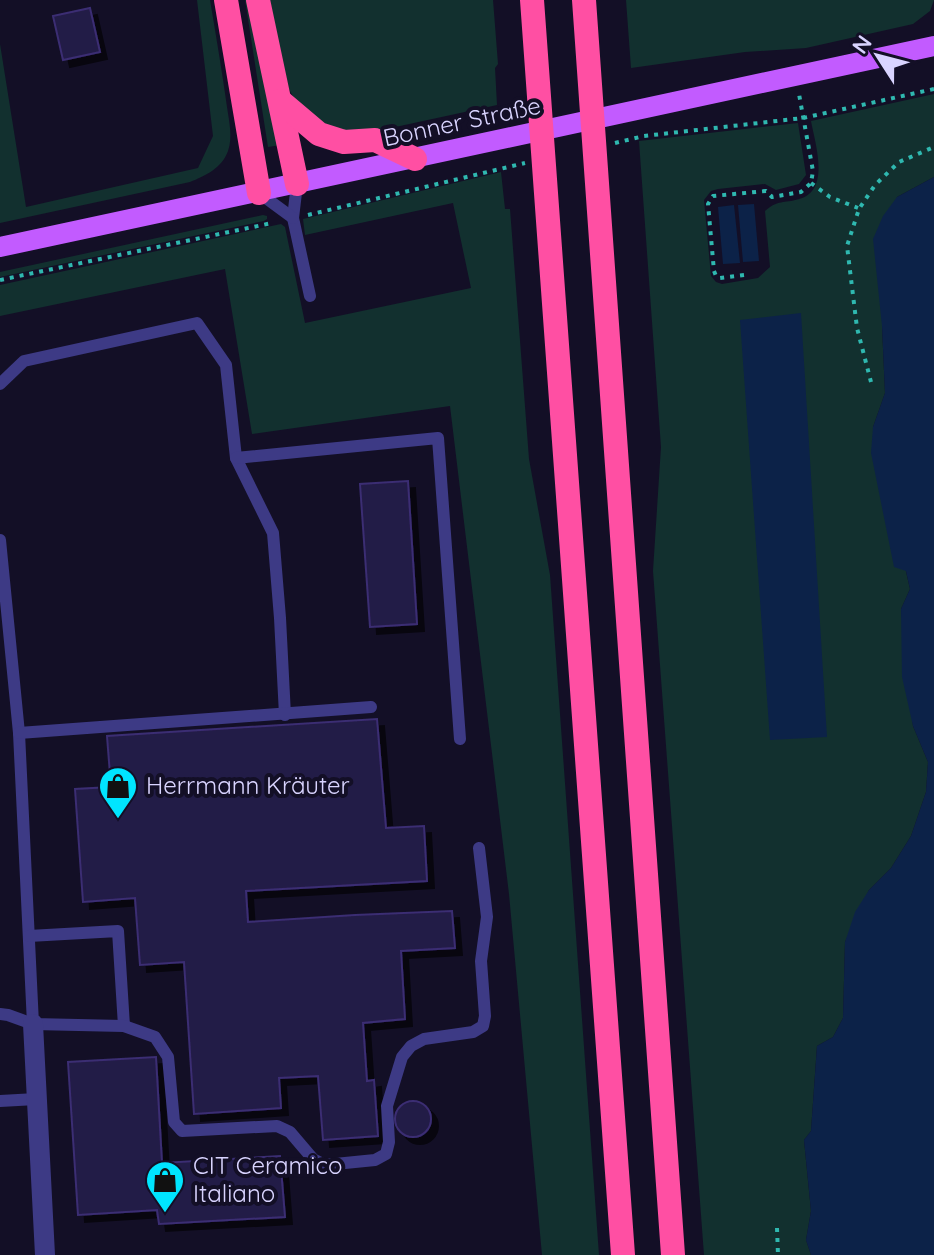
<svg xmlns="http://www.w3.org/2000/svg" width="934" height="1255" viewBox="0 0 934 1255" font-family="Quicksand,sans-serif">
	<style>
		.green { fill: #12302f }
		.water { fill: #0c2248 }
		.building { fill: #241b47; stroke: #3b2d73; stroke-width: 2; filter: url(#shadow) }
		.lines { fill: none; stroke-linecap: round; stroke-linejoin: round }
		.path { stroke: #2fb8b0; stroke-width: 4; stroke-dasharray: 4 6; stroke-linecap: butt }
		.lane { stroke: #3d3a85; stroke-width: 12 }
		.street { stroke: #3d3a85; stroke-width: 20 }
		.primary { stroke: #c25bff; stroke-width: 20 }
		.highway { stroke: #ff4fa3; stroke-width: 24 }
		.labels { text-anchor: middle; stroke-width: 8; stroke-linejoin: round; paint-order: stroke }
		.street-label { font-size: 24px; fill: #d9d4ff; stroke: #130f26 }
		.poi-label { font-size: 24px; fill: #d9d4ff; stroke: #130f26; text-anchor: start }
	</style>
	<defs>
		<filter id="shadow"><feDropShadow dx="7" dy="7" stdDeviation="0" flood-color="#0009"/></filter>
	</defs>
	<rect width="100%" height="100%" fill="#130f26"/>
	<g class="green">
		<path d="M 197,0 L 210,0 C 216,36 222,71 227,107 C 229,121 233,137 228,151 C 222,168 205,176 190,182 L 0,223 L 0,44 L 26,207 L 198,168 L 213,136 Z"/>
		<polygon points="245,0 252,0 281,145 268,147"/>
		<polygon points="270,0 493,0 498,64 495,68 497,105 363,134 330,129 294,98 289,89 283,65"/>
		<polygon points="626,0 934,0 930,11 913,24 806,48 745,52 631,68"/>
		<path d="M 934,94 L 934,177 L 897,197 L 882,326 L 885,393 L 873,427 L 910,589 L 901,609 L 913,726 L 928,762 L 926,792 L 911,836 L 891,868 L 869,890 L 845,942 L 843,1018 L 833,1037 L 817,1046 L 811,1131 L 804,1140 L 811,1211 L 806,1240 L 811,1255 L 704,1255 L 653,571 L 661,447 L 639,141 L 798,123 L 806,175 L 799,184 L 776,190 L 765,184 L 718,189 L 711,191 L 704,200 L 711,276 L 716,282 L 722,284 L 758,278 L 770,267 L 765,211 C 779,199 783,204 799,199 C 831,191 815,143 811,121 Z"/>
		<polygon points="501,172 505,209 510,209 529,459 550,575 599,1255 542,1255 509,894 450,406 252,434 225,269 0,316 0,285 281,224 285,227 305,323 471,288 453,203 305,235 303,219"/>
		<polygon points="263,215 267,216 267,219 264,221 0,277 0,272"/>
	</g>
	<g class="water">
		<polygon points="934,177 934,1255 811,1255 806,1240 811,1211 804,1140 811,1131 817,1046 833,1037 843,1018 845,942 855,912 869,890 891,868 911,836 926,792 928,762 913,726 902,677 901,609 910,589 906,571 894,567 871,453 873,427 885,393 882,326 873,239 883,216 897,197"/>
		<polygon points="754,204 759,261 743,262 738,205"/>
		<polygon points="734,205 740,263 723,264 718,207"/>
		<polygon points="801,313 827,737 770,740 740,320"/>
	</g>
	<g class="building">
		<polygon points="90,8 100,52 63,60 53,16"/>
		<polygon points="408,481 417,624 370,627 360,484"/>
		<polygon points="377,719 386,828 424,826 427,881 246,891 248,922 355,915 452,911 455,948 401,951 405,1019 363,1023 367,1081 374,1080 378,1136 323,1140 318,1076 279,1078 281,1108 194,1114 184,962 140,965 135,898 83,902 75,789 111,787 107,736"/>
		<polygon points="156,1057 162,1163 280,1156 285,1217 159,1224 157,1210 78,1215 68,1062"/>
		<circle cx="413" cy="1119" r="18"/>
	</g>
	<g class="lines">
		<g class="path">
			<polyline points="615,143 644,136 803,118 934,89"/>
			<polyline points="811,183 830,197 858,208"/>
			<polyline points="308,215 525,163"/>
			<polyline points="744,275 720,278 716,276 714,271 708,204 713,196 766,191 772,197 801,192 811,183 813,171 799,94"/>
			<polyline points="0,280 272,223"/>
			<polyline points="871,382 857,328 847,246 859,209 875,185 899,162 934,147"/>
			<polyline points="777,1228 778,1255"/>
		</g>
		<g class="lane">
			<polyline points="297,184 293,218 310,296"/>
			<polyline points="259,193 293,218"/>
			<polyline points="0,384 24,361 197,323 226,365 236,458 273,533 280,618 285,715"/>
			<polyline points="236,458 438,438 460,739"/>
			<polyline points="0,540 19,733 33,1024"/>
			<polyline points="19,733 371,707"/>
			<polyline points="29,936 118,931 124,1026"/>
			<polyline points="0,1014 8,1015 33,1024 124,1026 155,1037 168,1057 174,1122 182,1131 277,1126 290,1132 313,1159 325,1165 375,1160 386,1154 389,1142 387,1106 402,1057 411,1046 424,1039 473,1032 483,1026 485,1016 481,961 487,917 479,848"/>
			<polyline points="0,1101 36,1099"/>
		</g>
		<polyline class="street" points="33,1024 45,1255"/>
		<polyline class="primary" points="0,247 934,46"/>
		<g class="highway">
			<polyline points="226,0 259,193"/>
			<polyline points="258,0 297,184"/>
			<polyline points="532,0 623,1255"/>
			<polyline points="584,0 673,1255"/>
			<polyline points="280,101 319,134 344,142 375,140 415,159"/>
		</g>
	</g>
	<defs>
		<symbol id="shop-pin" viewBox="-11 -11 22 30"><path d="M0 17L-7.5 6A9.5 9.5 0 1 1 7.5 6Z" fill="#00e5ff" stroke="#130f26"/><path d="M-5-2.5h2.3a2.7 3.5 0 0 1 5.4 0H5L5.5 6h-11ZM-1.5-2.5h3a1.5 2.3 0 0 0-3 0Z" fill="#111"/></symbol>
	</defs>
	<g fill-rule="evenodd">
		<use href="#shop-pin" x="96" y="764" width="44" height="60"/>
		<use href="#shop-pin" x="143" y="1158" width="44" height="60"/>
	</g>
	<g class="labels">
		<g class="street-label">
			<text transform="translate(462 122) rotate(-12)" y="8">Bonner Straße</text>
		</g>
		<g class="poi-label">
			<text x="146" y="794">Herrmann Kräuter</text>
			<text x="193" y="1174">CIT Ceramico<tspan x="193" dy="28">Italiano</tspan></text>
		</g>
	</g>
	<g transform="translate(878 56) rotate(306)" stroke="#130f26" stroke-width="6" paint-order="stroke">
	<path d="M0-6L14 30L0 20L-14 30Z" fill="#d9d4ff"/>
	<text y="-12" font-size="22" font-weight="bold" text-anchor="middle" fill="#d9d4ff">N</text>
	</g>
</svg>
